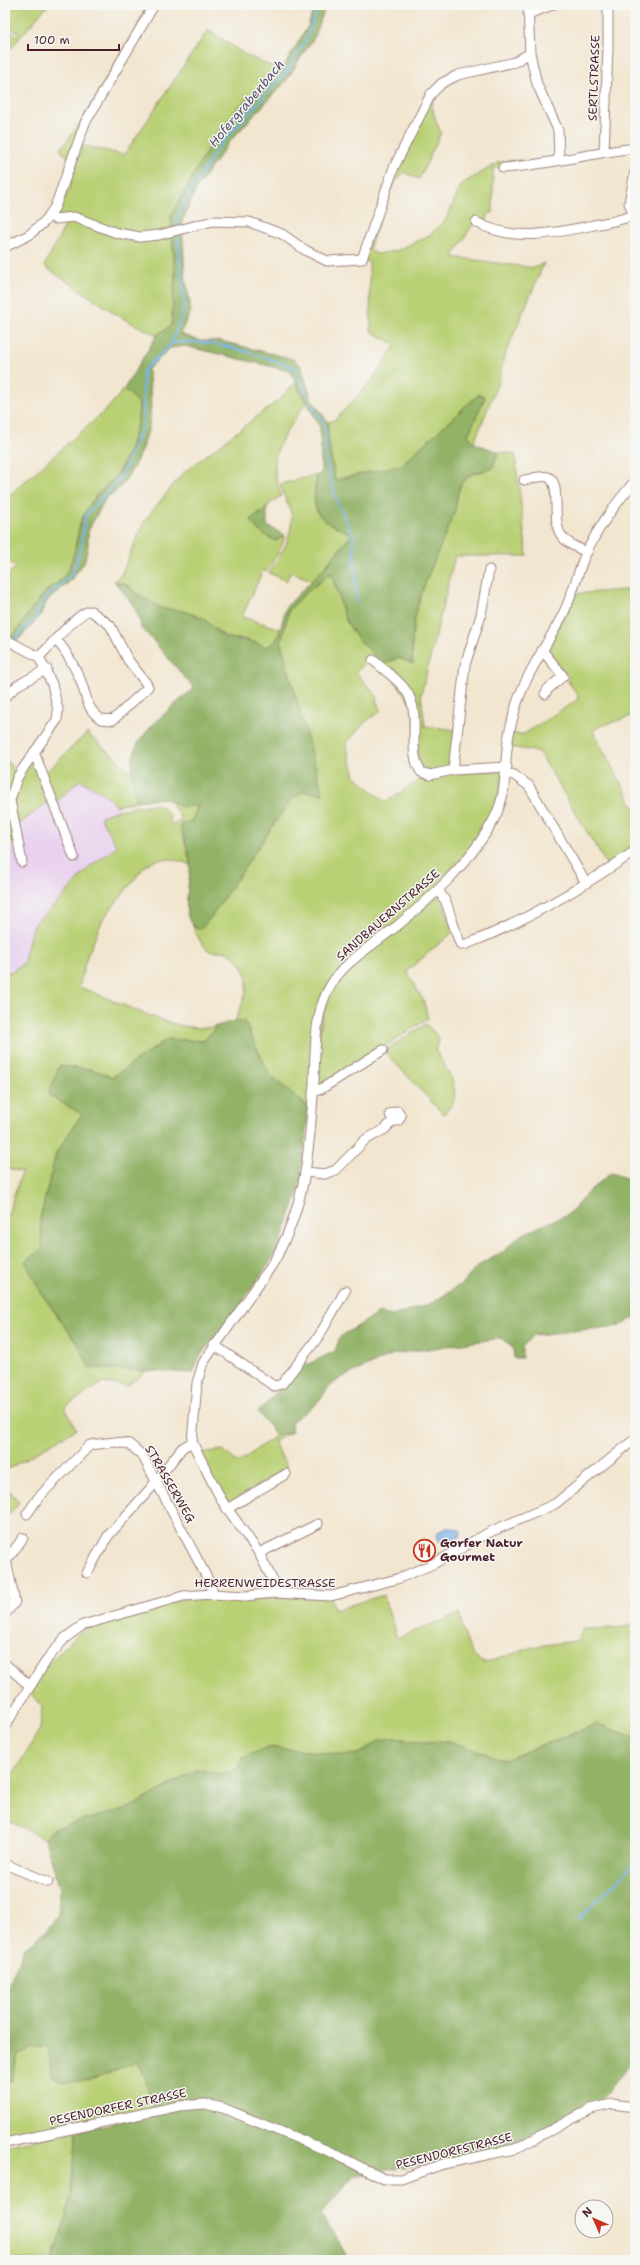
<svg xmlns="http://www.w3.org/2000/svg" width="640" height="2265" viewBox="0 0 640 2265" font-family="'Shantell Sans',sans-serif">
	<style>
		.built { fill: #e9d2ee }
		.green { fill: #b9d075; stroke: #827850 }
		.forest { fill: #92b266; stroke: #6e6848 }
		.water { fill: #7ab2ea; stroke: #62688a }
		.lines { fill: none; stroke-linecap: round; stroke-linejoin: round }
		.stream { stroke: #7ab2ea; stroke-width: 2 }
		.minor-casing { stroke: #9e827e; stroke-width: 11 }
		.minor { stroke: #fff; stroke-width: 9 }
		.labels { text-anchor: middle; stroke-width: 3; stroke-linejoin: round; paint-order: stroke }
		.street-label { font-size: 12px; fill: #4a1f2b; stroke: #f6f6f2 }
		.poi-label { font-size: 12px; font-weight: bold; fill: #4a1f2b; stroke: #f6f6f2; text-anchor: start }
		.water-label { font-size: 13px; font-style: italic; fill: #5b526e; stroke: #f6f6f2 }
	</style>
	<rect width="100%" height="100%" fill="#f6f6f2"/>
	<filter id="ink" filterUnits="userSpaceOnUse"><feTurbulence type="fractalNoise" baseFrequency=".025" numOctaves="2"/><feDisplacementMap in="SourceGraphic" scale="8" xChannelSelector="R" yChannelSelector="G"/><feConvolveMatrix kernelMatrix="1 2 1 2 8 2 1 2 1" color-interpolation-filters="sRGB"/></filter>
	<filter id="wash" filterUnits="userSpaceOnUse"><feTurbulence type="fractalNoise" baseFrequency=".012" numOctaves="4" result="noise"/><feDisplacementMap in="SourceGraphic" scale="16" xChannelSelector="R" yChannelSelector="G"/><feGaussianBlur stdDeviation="0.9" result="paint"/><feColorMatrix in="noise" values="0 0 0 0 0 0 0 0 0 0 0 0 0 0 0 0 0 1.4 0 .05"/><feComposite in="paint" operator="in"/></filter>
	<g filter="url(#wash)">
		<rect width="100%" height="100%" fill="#f2e6d0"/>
		<polygon class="built" points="80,780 103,793 117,806 117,810 101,817 117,847 90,866 59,901 48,910 23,964 10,972 5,972 5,906 8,900 5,897 5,879 9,873 5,867 5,854 15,844 18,825 49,801 55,803"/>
		<g class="green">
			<polygon points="5,5 48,5 5,55 5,26 17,36 19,34 5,22"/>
			<polygon points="146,5 148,6 142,19 69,158 60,150 78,126 138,26"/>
			<polygon points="208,30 244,54 281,71 240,106 208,148 171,216 175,275 171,326 156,335 122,318 44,266 66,224 54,218 69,190 82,145 124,155"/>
			<path d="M 455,79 C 428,99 428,102 441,133 L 419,179 L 404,172 L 390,188 L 369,250 L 377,254 L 396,251 L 430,235 L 445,221 L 462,184 L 499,162 L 521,160 L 521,165 L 493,168 L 493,213 L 489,213 L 485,224 L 474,222 L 453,257 L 534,268 L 544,263 L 504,357 L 499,380 L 474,443 L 468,435 L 485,397 L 479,394 L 401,465 L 335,480 L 328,440 L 328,422 L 335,420 L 369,384 L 396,345 L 371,331 L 369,262 L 364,260 L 387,189 L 434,93 Z"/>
			<path d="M 295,383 L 306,402 C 283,439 265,451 281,496 L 267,506 L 262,513 L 257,514 L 276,541 L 285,535 C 282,549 274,560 266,572 L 263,570 L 242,617 L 281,629 L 275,642 L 267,647 L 241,638 L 231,640 L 193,614 L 161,608 L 138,595 L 129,586 L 114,581 L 121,575 L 145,520 L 183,473 L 280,399 Z"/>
			<polygon points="124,389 139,403 139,417 129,451 115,477 97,494 81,520 72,563 64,578 47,590 16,642 13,650 5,644 5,578 16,567 5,558 5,499 108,408"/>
			<path d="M 498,452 L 515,454 L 527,556 L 455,556 L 421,695 L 425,726 L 456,730 L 450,767 L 431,773 L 419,765 L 414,708 L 383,664 L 398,658 L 413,663 C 406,604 444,540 461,484 L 471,475 L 493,468 Z"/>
			<path d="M 317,475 C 310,516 317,519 352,534 L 313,581 L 291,572 L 286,581 L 269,573 C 279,557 295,534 291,513 C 289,503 282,495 280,484 Z"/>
			<path d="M 331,573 L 346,621 L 357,638 L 374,655 L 356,672 L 378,698 L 376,700 L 381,711 L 365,722 L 346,744 L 355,776 L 385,802 C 400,794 412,782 428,777 C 452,769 478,771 503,771 L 497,806 L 477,841 L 435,888 L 325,989 L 309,1108 L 270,1075 L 244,1022 L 235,1021 C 247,994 258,969 226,952 C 220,949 214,954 208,950 C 200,944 196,933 192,924 L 195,928 L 211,917 L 287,805 L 303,791 L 322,794 L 281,643 L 289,610 L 301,597 Z"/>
			<polygon points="635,589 635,715 598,727 593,731 635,809 635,849 608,867 539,752 510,747 512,734 524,734 577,700 578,695 567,680 569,678 547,650 575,594"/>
			<polygon points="87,733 132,772 136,801 117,806 103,793 80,780 55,803 44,774"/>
			<polygon points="5,758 17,774 13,783 15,844 13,845 12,837 5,845"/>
			<path d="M 33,760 L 49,801 L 18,825 C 9,793 16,786 33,760 Z"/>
			<path d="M 170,801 L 198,806 L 192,820 L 180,825 L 191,865 C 175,859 159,855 145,866 L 103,919 L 86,959 L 79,987 C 116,999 180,1037 217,1026 L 204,1041 L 167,1039 L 113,1077 L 90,1069 L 82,1114 L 56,1154 L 40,1219 L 43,1248 L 41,1293 L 77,1343 L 90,1368 L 146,1371 L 127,1386 L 102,1383 L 65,1407 L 76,1429 L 5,1471 L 5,1223 L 22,1172 L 5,1168 L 5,972 L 10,972 L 23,964 L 31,932 L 36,922 L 59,901 L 90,866 L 117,847 L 100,817 L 117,810 L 153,804 C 162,805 166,810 171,817 L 169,819 L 173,825 L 182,820 Z"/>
			<polygon points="436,897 441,898 453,932 407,971 424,1002 428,1019 318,1088 319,1039 326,998 341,975"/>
			<path d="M 426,1024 L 440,1039 L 435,1050 C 447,1070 468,1096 443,1114 L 384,1051 Z"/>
			<polygon points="289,1431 292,1432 273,1441 287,1467 230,1503 226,1503 199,1453 223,1450 238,1463 276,1435"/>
			<polygon points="5,1484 19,1503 5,1519"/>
			<path d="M 383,1595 L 397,1638 L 459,1614 C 465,1631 467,1660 486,1663 L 536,1646 L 576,1641 L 584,1629 L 617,1628 L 635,1625 L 635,1735 L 634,1737 L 597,1724 L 505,1760 L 449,1741 L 427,1742 L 394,1738 L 370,1746 L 359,1754 L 346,1755 L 268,1747 L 238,1769 L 224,1775 L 197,1770 L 131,1807 L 53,1829 L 45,1839 L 5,1819 L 6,1786 L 40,1729 L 42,1707 L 30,1693 L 48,1664 L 82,1630 L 185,1598 L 286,1596 L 331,1598 L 335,1610 Z"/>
			<polygon points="47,2046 53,2074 108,2074 137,2060 152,2100 152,2109 5,2141 5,2083 11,2082 18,2055 29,2049"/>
			<polygon points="77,2131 70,2203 53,2260 5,2260 5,2146"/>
		</g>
		<g class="forest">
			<path d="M 315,5 L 326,5 L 315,36 L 285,82 L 231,140 L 197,187 L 182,222 L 185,275 L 191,311 L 180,334 L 201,341 L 220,341 L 293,359 L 301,366 L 312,400 L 328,422 L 328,440 L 335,480 L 401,465 L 479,394 L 485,397 L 468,435 L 474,443 L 498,452 L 493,468 C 484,471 472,472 465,479 C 455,488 458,505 453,516 C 435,564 406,610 413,664 L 398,658 L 383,664 L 357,638 L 346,621 L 331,573 L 301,597 L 289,610 L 281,643 L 323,794 L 303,791 L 287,805 L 211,917 L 203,927 L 199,929 C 176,920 192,881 190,863 C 189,850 184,837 180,825 L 192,820 L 198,806 L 182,807 L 163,798 L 136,801 C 134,786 129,765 135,750 C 143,729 177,703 194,688 L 143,629 L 141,629 C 140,610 126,596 114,581 L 119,584 L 124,583 L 138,595 L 161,608 L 183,611 L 203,618 L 224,637 L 254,642 L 267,647 L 275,642 L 279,635 L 286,607 L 328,564 L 352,534 C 317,519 310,516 317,475 L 321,474 L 320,427 L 290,371 L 185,346 L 170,348 L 148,369 C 150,388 153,410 148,430 C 144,447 125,493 107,496 L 88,531 L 88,546 L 84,563 L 69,582 L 47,601 L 40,616 L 16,642 L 11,639 C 22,623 32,606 46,592 C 51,586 60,583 64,576 C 78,557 74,533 85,513 C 92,498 104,490 114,478 C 129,462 139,424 139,403 L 124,389 L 157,335 L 171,326 L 175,275 L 171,216 L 208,148 L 240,106 L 281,71 L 308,26 Z"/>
			<path d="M 267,506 L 267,526 L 285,535 L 276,541 C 265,536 257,531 251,520 L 254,516 L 262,513 Z"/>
			<polygon points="235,1021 244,1021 270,1075 309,1108 299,1189 278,1250 237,1310 205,1349 198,1360 193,1373 90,1368 77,1343 41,1293 25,1261 43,1248 40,1219 56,1153 82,1114 48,1095 59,1066 90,1069 113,1077 167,1039 204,1041 217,1026"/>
			<polygon points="611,1173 635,1181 635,1317 620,1326 534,1335 522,1347 522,1358 514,1358 513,1348 501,1338 393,1354 341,1378 331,1385 316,1404 291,1422 292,1432 276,1435 258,1412 298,1369 335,1351 340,1337 379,1313 392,1316 430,1304 463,1283 478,1266 503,1252 519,1236 570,1213 589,1191"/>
			<path d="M 597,1724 L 634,1737 L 635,1735 L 635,2058 L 598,2102 L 499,2151 L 353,2176 L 320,2215 L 335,2236 L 349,2260 L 53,2260 L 70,2203 L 77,2131 L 152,2115 L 152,2100 L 137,2061 C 122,2067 62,2096 53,2074 C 50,2066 49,2055 47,2046 L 29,2049 L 18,2055 L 11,2082 L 5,2083 L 5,1993 L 23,1950 L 47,1930 L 58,1915 L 60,1889 L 45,1839 L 53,1829 L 131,1807 L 197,1770 L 224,1774 L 238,1769 L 242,1758 L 268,1747 L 346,1755 L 359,1754 L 380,1740 L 394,1738 L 427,1742 L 449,1741 L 505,1760 Z"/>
		</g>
		<polygon class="water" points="446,1528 455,1528 461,1531 459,1537 448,1545 441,1543 436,1536 438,1532"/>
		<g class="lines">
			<g class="stream">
				<polyline points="177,228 176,219 188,196 218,147 287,71 305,41 319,5"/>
				<path d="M 172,343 C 212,337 256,355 294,367 L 307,395"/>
				<polyline points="310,401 326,429 325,457 335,496 353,535 357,603"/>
				<polyline points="13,641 34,619 45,599 72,574 81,547 85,516 122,476 143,424 143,371 172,343 185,305 177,232"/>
				<polyline points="5,652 11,645"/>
				<polyline points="578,1920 635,1863"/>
			</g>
		</g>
	</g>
	<g filter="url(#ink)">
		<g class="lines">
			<defs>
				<g id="minor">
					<polyline points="528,5 530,53 537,84 558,130 559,159"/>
					<polyline points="528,14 552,5"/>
					<polyline points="604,152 608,48 608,5"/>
					<path d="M 503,168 C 547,165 591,153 635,148"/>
					<polyline points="635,172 629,203 635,218"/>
					<polyline points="49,216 55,219 74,217 117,233 140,237 159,235 213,221 249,222 282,234 305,250 327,261 362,259 394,167 431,94 442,83 458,75 515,62 530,53"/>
					<path d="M 476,222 C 513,243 556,233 594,225 C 607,222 621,221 633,215"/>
					<polyline points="5,247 29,235 44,222 55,207 85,123 154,5"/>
					<path d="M 524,480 C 531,479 541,475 548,477 C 562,482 551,521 561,535 C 567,544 578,548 587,552"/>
					<polyline points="5,639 39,657 52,684 58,710 57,720 24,767 17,778 10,800 22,862"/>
					<polyline points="542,650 563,676 548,689 545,694"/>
					<path d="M 39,657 C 48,648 81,609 91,611 L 110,625 L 128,660 L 146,683 L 148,687 L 113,720 L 101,719 C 85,708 87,695 80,679 C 74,666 66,650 56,640"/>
					<path d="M 373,660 C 385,671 404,683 410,698 C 420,721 407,751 421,772 L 430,775 L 453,770 L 507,767"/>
					<polyline points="5,697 18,685 47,669"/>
					<polyline points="34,752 74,857"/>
					<polyline points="453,770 465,665 481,615 489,570"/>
					<polyline points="507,774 514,775 529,786 586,883"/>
					<path d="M 438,890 L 446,902 L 459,941 L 461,945 L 467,944 C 526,921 583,887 635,851"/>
					<polyline points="313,1092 321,1089 383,1050"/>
					<polyline points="306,1172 325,1174 336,1170 365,1140 385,1129 393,1121 398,1121 401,1116 398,1111 390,1114 393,1121"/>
					<polyline points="214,1345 274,1386 282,1384 319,1336 345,1291"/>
					<polyline points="227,1509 286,1474"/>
					<polyline points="27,1514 38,1498 90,1445 115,1442 129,1444 142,1455 211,1585 213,1594"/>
					<polyline points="259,1553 318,1524"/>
					<polyline points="87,1573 108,1536 150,1489 182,1448 192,1442"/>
					<path d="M 275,1593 L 273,1581 L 259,1553 L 222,1501 L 192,1442 L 197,1383 L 203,1363 L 272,1265 C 307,1204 309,1151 314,1083 C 315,1054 314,1021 326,994 C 339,964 372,946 397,926 C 431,898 466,866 489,828 C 509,796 503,776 508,741 C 509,730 513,718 516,706 C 526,674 545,648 561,618 C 571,600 576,579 583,560 C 595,531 615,504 635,481"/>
					<polyline points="5,1614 15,1602 6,1561 23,1538"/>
					<polyline points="5,1664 30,1686"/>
					<polyline points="5,1726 48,1658 65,1638 83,1625 183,1596 213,1594 245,1596 275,1593 331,1596 397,1579 433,1564 490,1532 555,1504 635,1439"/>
					<polyline points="5,1864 48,1882"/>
					<polyline points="5,2143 179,2106 205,2104 223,2108 333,2153 384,2179 401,2179 443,2164 515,2149 591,2109 612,2104 635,2107"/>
				</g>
			</defs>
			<use href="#minor" class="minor-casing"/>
			<use href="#minor" class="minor"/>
		</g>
	</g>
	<defs>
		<symbol id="restaurant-ring" viewBox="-11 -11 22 22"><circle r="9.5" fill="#f6f6f2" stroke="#c8321e" stroke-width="1.5"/><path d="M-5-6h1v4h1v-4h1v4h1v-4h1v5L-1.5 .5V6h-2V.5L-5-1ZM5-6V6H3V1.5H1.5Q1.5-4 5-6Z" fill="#c8321e"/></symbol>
	</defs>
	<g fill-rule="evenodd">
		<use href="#restaurant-ring" x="412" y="1538" width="25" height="25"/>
	</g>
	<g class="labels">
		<g class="street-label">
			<text transform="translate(594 78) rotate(-88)" y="4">SERTLSTRASSE</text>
			<text transform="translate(388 915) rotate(-41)" y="4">SANDBAUERNSTRASSE</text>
			<text transform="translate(170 1484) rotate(60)" y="4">STRASSERWEG</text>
			<text x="265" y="1587">HERRENWEIDESTRASSE</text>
			<text transform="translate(118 2107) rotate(-12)" y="4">PESENDORFER STRASSE</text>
			<text transform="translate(454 2151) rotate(-14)" y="4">PESENDORFSTRASSE</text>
		</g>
		<g class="poi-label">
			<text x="440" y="1547">Gorfer Natur<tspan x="440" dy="14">Gourmet</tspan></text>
		</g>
		<g class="water-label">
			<text transform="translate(246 103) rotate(-50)" y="5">Hofergrabenbach</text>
		</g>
	</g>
	<rect width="640" height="2265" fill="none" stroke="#f6f6f2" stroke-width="20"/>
	<g transform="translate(594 2219) rotate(315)"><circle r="19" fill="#f6f6f2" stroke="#b1a0a2"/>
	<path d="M0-3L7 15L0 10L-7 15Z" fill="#c8321e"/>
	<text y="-6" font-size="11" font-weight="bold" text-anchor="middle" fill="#4a1f2b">N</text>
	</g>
	<path d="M28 44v6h91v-6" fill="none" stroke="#4a1f2b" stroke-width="2"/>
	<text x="34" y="44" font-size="12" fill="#4a1f2b" stroke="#f6f6f2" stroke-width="3" paint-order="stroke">100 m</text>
</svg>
